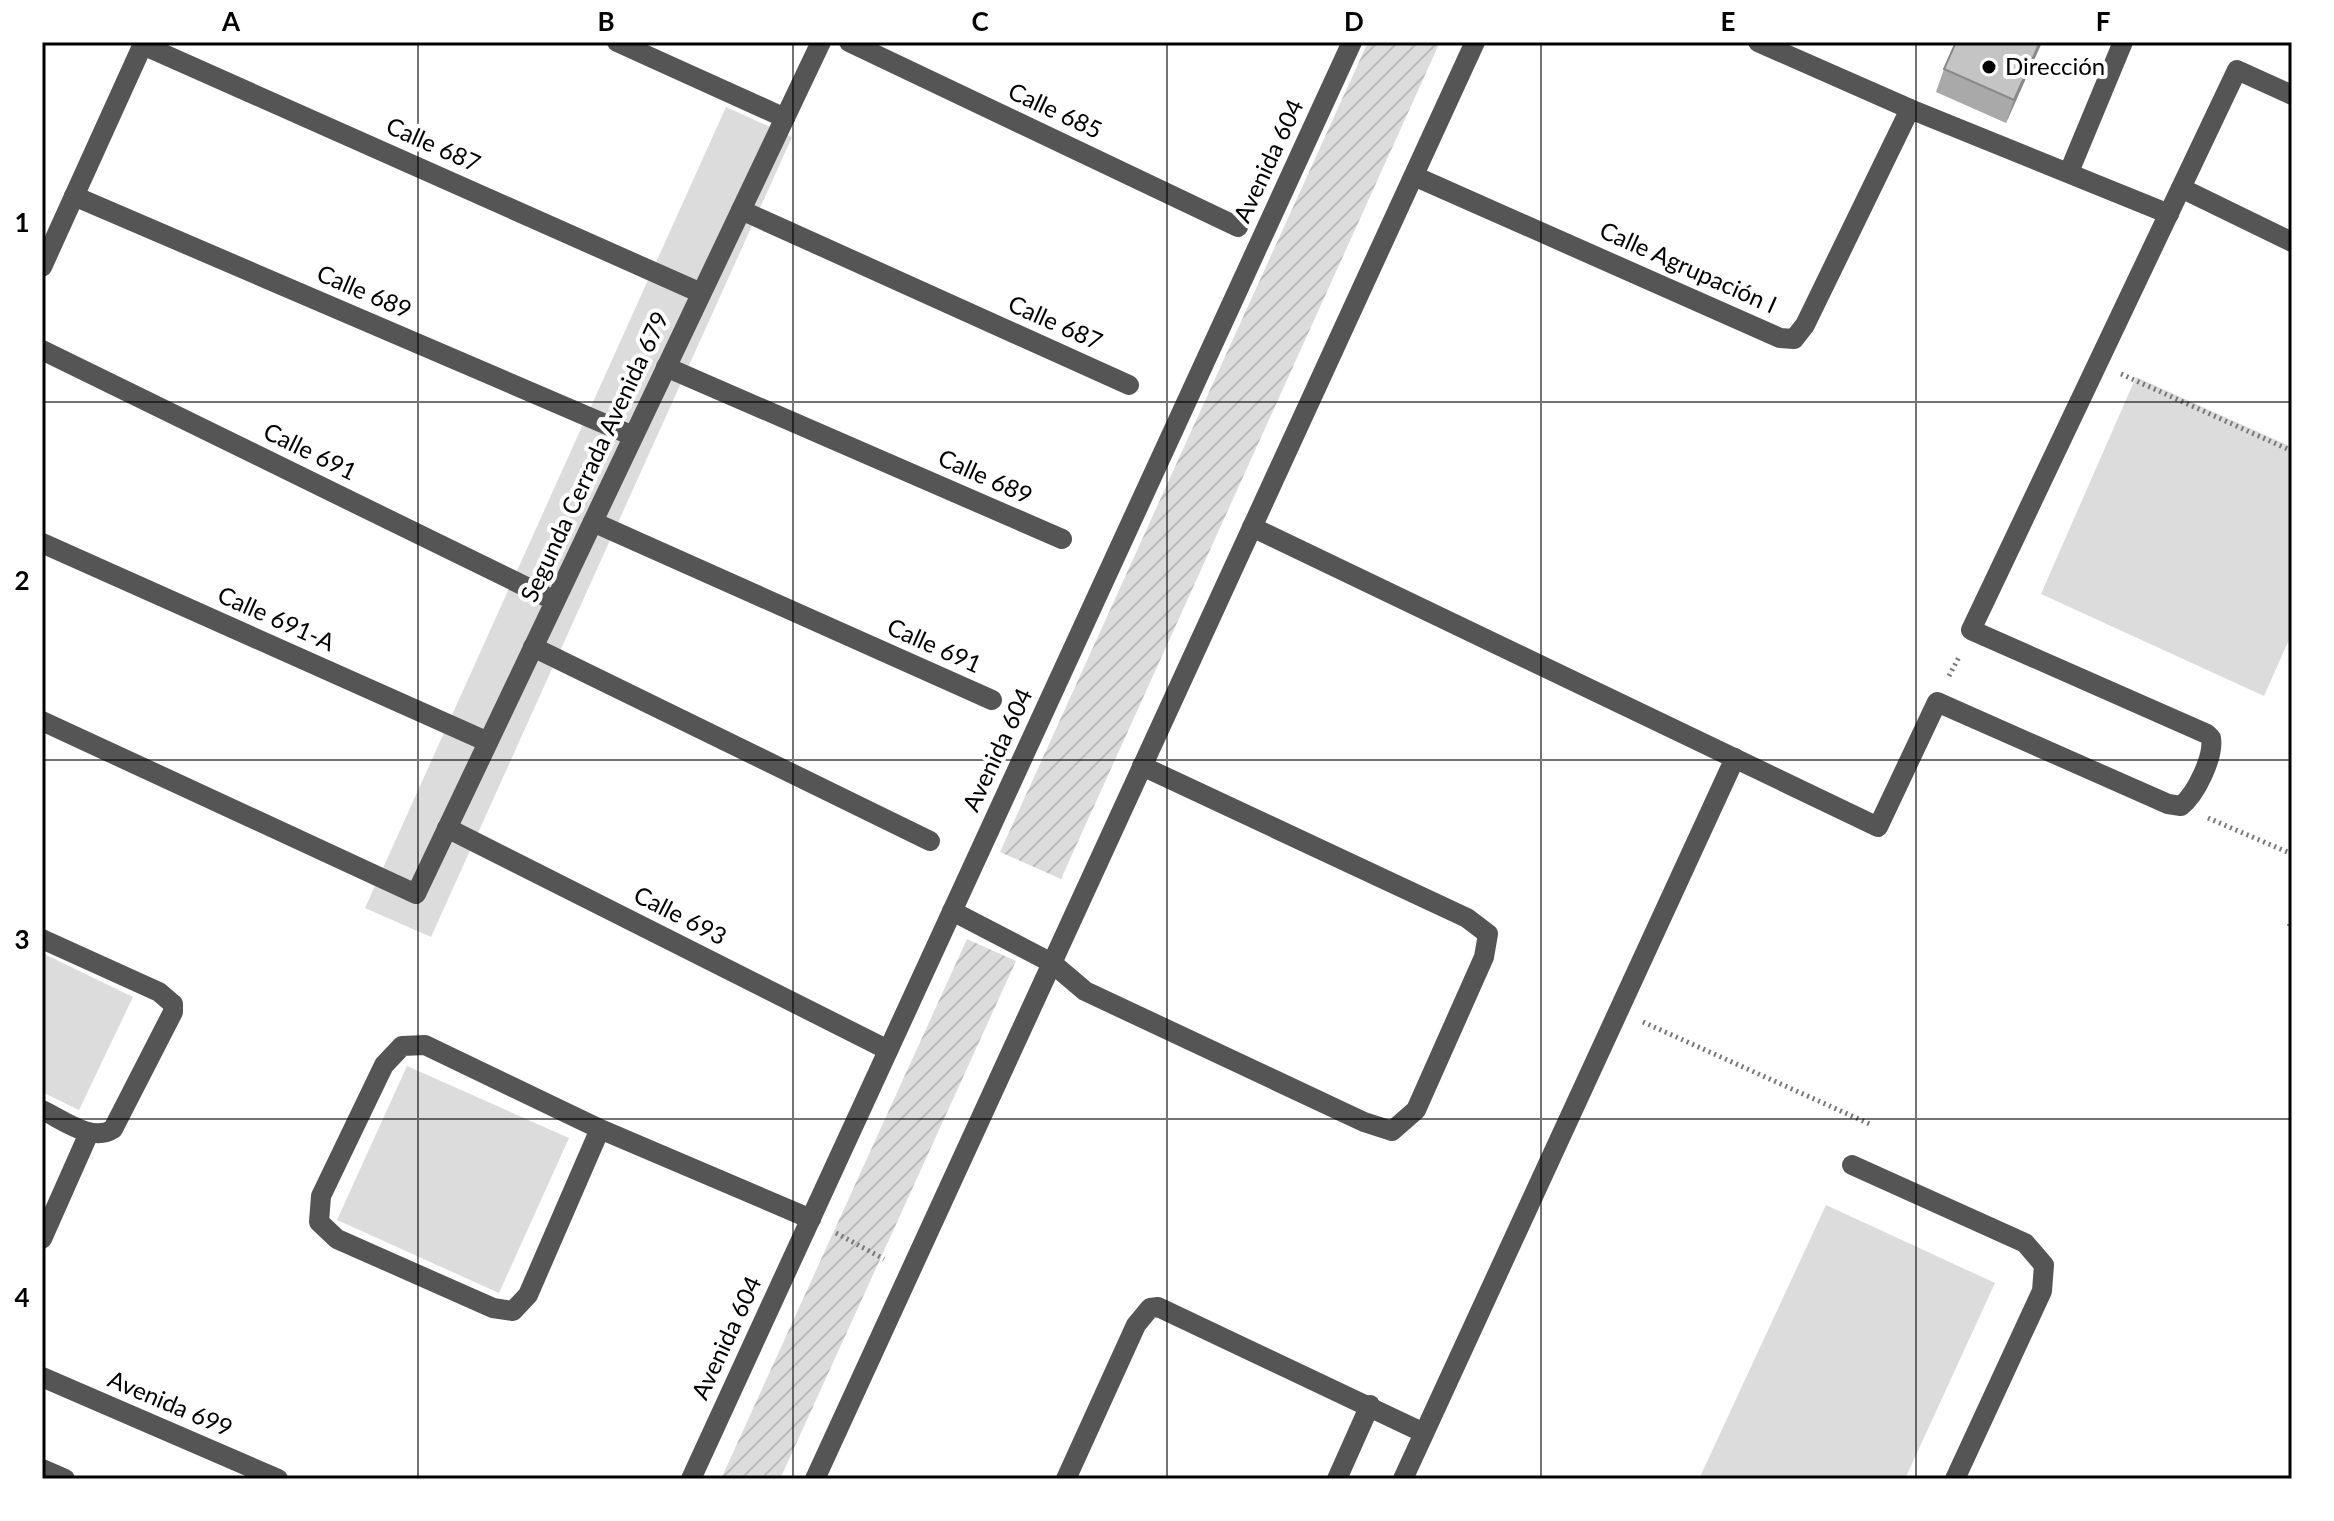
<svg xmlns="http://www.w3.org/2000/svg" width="2334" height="1521" viewBox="0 0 2334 1521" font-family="Lato,sans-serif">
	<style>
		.park { fill: #dcdcdc }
		.garden { fill: url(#garden-furrows) }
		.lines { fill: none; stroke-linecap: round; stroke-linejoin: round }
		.path { stroke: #777; stroke-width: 5; stroke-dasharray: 2 4; stroke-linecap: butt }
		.minor { stroke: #555; stroke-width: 20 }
		.wall { fill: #a9a9a9 }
		.shaded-wall { fill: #898989 }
		.building { fill: #c4c4c4; stroke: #898989; stroke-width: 2 }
		.grid { fill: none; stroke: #000; stroke-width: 2; stroke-opacity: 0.55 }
		.poi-dot { fill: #000; stroke: #fff; stroke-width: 3 }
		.labels { text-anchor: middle; stroke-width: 8; stroke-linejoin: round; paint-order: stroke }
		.poi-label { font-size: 24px; fill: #000; stroke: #fff; text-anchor: start }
		.street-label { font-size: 24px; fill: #000; stroke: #fff }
		.neatline { fill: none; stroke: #000; stroke-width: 3 }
		.grid-label { font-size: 26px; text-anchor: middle; font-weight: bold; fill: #000 }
	</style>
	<defs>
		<pattern id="garden-furrows" width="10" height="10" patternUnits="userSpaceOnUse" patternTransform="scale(2)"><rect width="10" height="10" fill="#dcdcdc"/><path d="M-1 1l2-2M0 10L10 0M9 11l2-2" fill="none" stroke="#bbb"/></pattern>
	</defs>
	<rect width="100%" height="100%" fill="#fff"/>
	<g class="park">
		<polygon points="726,107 792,137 431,937 365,908"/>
		<polygon points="2136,377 2292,447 2292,633 2264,696 2041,594"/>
		<polygon points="42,953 133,997 79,1110 42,1092"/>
		<polygon points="407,1066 569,1138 499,1293 337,1220"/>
		<polygon points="1826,1205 1995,1283 1905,1479 1699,1479"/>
	</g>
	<g class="garden">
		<polygon points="1368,42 1440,42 1061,879 1000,852"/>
		<polygon points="967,939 1016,961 780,1479 721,1479"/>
	</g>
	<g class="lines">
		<g class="path">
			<polyline points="2121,374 2292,451"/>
			<polyline points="1949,676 1959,657"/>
			<polyline points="2208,818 2292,854"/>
			<polyline points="2292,919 2289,927 2292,929"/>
			<polyline points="1643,1022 1872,1125"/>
			<polyline points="836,1233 884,1259"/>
		</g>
		<g class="minor">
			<polyline points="617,42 785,118"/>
			<polyline points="849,42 1238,227"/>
			<polyline points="1758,42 1910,109 2169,214"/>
			<polyline points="143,45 701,293"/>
			<polyline points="2069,172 2123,42"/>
			<polyline points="1414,176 1780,338 1794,339 1805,325 1910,109"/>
			<polyline points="2181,188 2292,242"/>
			<polyline points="74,196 633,436"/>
			<polyline points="741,210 1129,385"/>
			<polyline points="42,267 144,42"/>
			<polyline points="42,350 555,601"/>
			<polyline points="666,367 1062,539"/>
			<polyline points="593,522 992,700"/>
			<path d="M 1252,527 L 1878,827 L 1937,702 L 2168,804 L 2181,806 C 2196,794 2214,757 2211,738 L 2207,734 L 1971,630 L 2237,70 L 2292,95"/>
			<polyline points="42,543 488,742"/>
			<polyline points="533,647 930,841"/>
			<polyline points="42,721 416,894 821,42"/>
			<polyline points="447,828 888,1050"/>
			<polyline points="952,911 1052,963 1085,991 1364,1122 1392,1131 1416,1110 1484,957 1488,934 1467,918 1142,766"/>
			<path d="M 42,939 L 159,992 L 173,1004 L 173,1012 L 113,1129 C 92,1143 62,1119 42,1110"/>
			<polyline points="600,1129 528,1295 513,1311 493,1308 337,1239 319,1222 321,1196 384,1065 402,1046 425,1045 600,1129 811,1219"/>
			<polyline points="1852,1165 2025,1243 2044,1265 2042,1291 1955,1479"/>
			<polyline points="42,1239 89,1133"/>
			<polyline points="42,1377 278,1479"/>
			<polyline points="42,1469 65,1479"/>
			<polyline points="691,1479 1352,42"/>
			<polyline points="815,1479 1475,42"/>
			<polyline points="1066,1479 1136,1325 1150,1308 1158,1307 1424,1433"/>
			<polyline points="1337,1479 1370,1405"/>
			<polyline points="1403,1479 1735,758"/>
		</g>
	</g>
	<polygon class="wall" points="2042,42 2006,123 1936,92 1944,69"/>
	<polygon class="shaded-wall" points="2040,42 2042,42 2006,123 2014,100"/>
	<polygon class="building" points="1956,42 2040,42 2014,100 1944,69"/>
	<path class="grid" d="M 418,42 L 418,1479M 793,42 L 793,1479M 1167,42 L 1167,1479M 1541,42 L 1541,1479M 1916,42 L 1916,1479M 42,402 L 2292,402M 42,760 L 2292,760M 42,1119 L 2292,1119"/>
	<circle class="poi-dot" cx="1989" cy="67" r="8"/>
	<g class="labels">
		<g class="poi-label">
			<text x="2005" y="75">Dirección</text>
		</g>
		<g class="street-label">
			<text transform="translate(1055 111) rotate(25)" y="8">Calle 685</text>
			<text transform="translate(433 145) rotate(24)" y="8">Calle 687</text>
			<text transform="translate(1269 161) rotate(-65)" y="8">Avenida 604</text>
			<text transform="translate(1688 268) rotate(24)" y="8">Calle Agrupación I</text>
			<text transform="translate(364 292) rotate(23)" y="8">Calle 689</text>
			<text transform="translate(1055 323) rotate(24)" y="8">Calle 687</text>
			<text transform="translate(310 452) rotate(26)" y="8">Calle 691</text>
			<text transform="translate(595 457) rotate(-65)" y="8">Segunda Cerrada Avenida 679</text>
			<text transform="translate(985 477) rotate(24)" y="8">Calle 689</text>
			<text transform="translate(276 619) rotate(24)" y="8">Calle 691-A</text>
			<text transform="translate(934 646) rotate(24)" y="8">Calle 691</text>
			<text transform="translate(998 750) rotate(-65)" y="8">Avenida 604</text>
			<text transform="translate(680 916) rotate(27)" y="8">Calle 693</text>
			<text transform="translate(727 1338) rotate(-65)" y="8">Avenida 604</text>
			<text transform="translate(170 1404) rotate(23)" y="8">Avenida 699</text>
		</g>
	</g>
	<rect width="2334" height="1521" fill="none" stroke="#ffffff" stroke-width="88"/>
	<rect x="44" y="44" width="2246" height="1433" class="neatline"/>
	<g class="grid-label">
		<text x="231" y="31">A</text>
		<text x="606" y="31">B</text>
		<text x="980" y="31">C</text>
		<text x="1354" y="31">D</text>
		<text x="1728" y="31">E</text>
		<text x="2103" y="31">F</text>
		<text x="22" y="232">1</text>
		<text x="22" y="590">2</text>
		<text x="22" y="949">3</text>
		<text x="22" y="1307">4</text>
	</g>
</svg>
